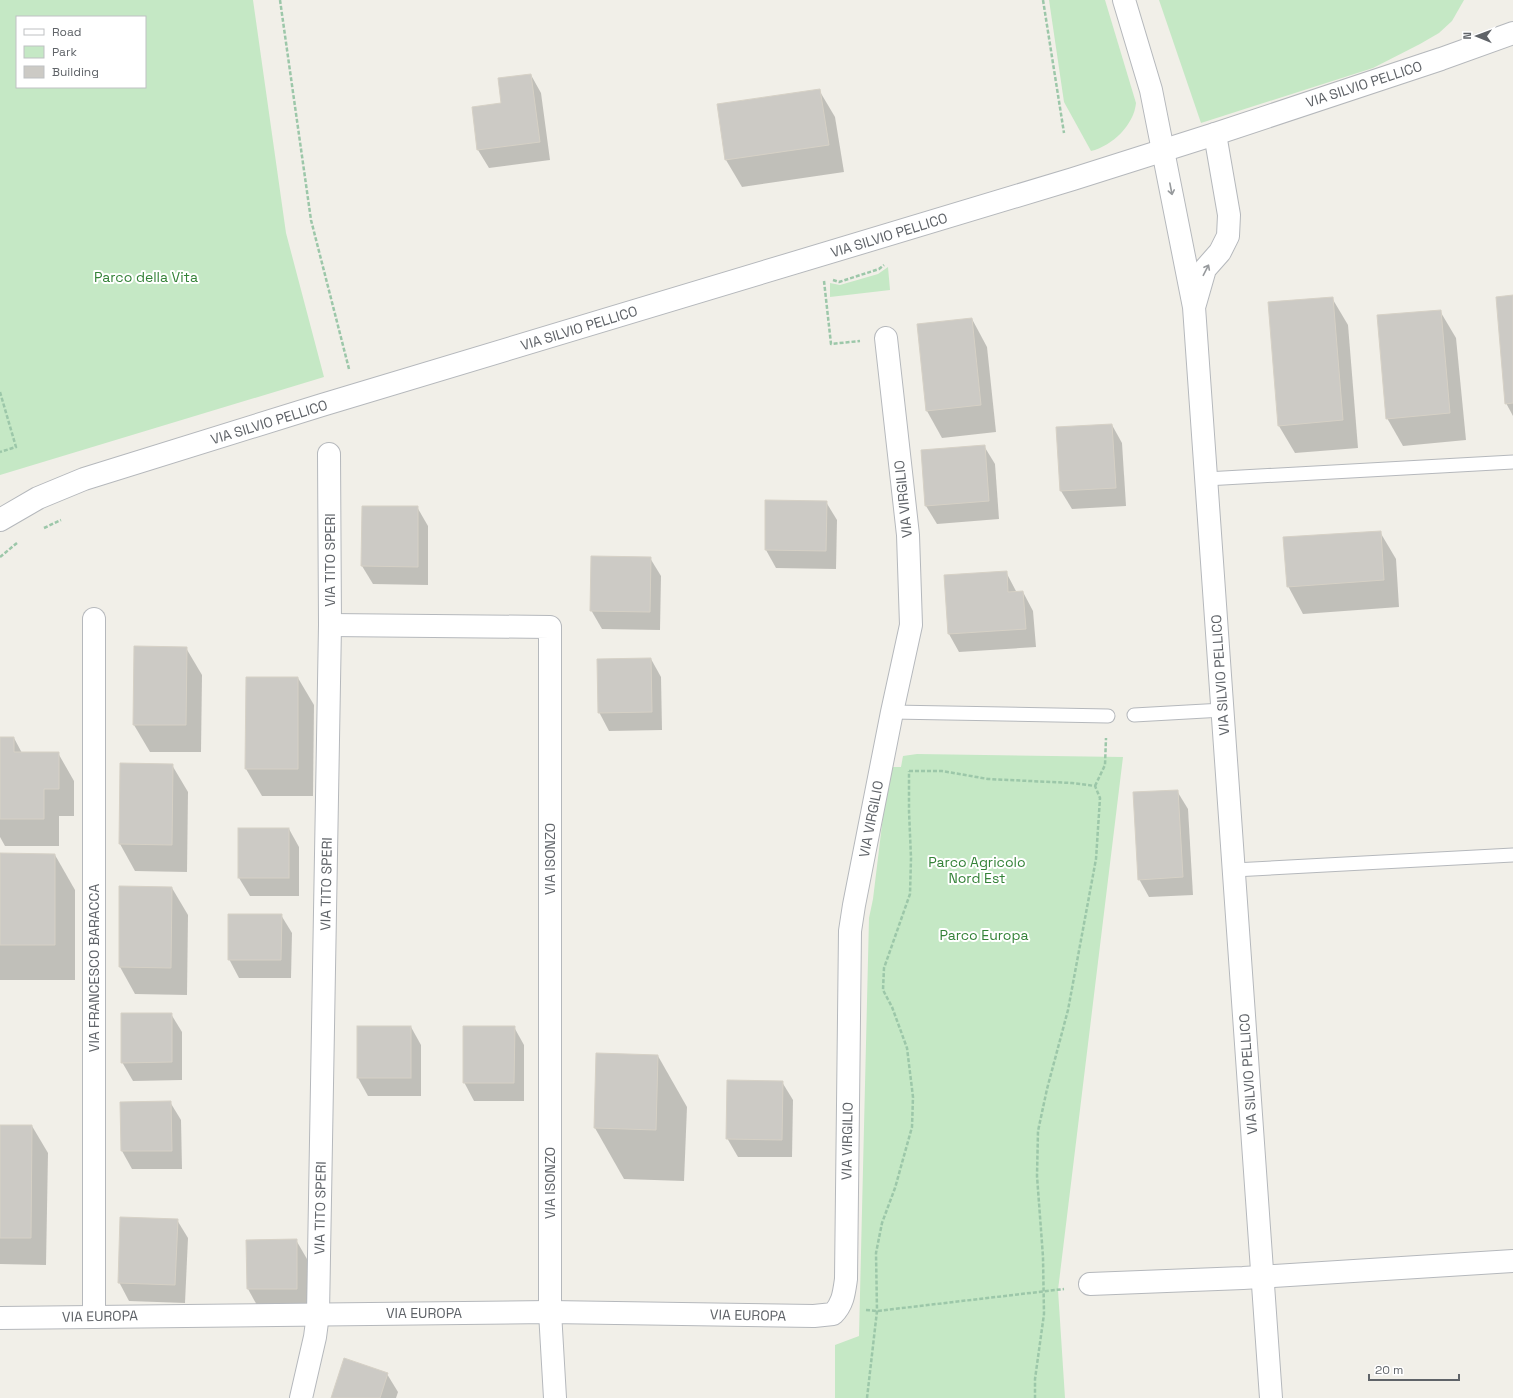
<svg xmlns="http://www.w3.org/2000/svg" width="1513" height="1398" viewBox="0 0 1513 1398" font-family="'Space Grotesk',sans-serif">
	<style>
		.green { fill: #c5e8c5; fill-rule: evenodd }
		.shadow { fill: #0003 }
		.building { fill: #cccac5; stroke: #d6d1c6 }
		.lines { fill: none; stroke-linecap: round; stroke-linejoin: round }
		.lane-casing { stroke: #b5b8bc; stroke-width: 15 }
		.street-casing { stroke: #b5b8bc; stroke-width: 24 }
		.path { stroke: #9cc7a9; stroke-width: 2.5; stroke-dasharray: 4 2; stroke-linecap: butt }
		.lane { stroke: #fff; stroke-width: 13 }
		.street { stroke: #fff; stroke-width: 22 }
		.oneway { stroke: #979a9d }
		.labels { text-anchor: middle; stroke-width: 4; stroke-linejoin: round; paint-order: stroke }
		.street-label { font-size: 14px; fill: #5f6368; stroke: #fff }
		.park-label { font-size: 14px; fill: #348238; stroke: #fff }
	</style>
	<rect width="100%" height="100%" fill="#f1efe8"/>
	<g class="green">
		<path d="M 0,0 L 253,0 L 286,233 L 324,377 L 0,475 ZM 17,17 L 145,17 L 145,87 L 17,87 Z"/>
		<path d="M 1049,0 L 1105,0 L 1136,103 C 1134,125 1112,146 1091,151 L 1064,102 Z"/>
		<polygon points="1159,0 1464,0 1452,21 1439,33 1420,44 1373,68 1201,123"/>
		<polygon points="888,267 890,290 830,297 830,283 840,285 878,274"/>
		<polygon points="917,754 1123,757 1058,1290 1065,1398 835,1398 835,1345 859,1336 869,918 873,899 889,767 901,767 903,756"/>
	</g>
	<g class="shadow">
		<polygon points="531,75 541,93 550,160 489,168 478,150 473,108 502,104"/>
		<polygon points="819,90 835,117 844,172 742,187 726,160"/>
		<polygon points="1513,296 1513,416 1506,403"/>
		<polygon points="1332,298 1348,325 1358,448 1295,453 1279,426"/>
		<polygon points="1440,311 1456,338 1466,440 1403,446 1387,418"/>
		<polygon points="972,319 987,347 996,432 942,438 927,411"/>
		<polygon points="1112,425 1122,443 1126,506 1072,509 1061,491 1057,428"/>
		<polygon points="984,446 995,464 999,519 937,524 926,506"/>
		<polygon points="826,502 837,520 836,569 776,568 766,550"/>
		<polygon points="363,507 417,507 428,526 428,585 373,584 362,566"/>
		<polygon points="1380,532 1396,559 1399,607 1303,614 1288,586"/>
		<polygon points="650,558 661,576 660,630 602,629 591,610"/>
		<polygon points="1006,572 1017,593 1023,592 1033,611 1036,647 959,652 949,634"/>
		<polygon points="186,648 202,675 201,752 150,752 134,725"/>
		<polygon points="651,659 661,677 662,730 609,731 599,712"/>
		<polygon points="298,678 314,705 313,796 262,796 246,769"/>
		<polygon points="0,738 14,738 22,753 58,753 74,781 74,816 59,816 59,846 5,846 0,837"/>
		<polygon points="172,765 188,792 187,872 135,871 120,844"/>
		<polygon points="1177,791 1188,809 1193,895 1149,897 1139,879"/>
		<polygon points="289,829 299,847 299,896 250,896 239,878"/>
		<polygon points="0,854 55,855 75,890 75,980 0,980"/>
		<polygon points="120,887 172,888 188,915 187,995 135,994 120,967"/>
		<polygon points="281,915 292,933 291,978 239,978 229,959"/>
		<polygon points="171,1014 182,1032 182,1080 133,1081 122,1062"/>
		<polygon points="411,1027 421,1045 421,1096 368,1096 358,1078"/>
		<polygon points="514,1027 524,1045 524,1101 474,1101 464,1082"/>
		<polygon points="658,1056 687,1107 684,1181 624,1179 595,1128"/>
		<polygon points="782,1082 793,1100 792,1157 738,1157 727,1138"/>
		<polygon points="170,1102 181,1120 182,1169 132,1169 122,1151 121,1103"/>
		<polygon points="0,1126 32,1126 48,1153 46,1265 0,1264"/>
		<polygon points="177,1220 188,1238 185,1303 129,1301 119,1282"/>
		<polygon points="296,1240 307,1259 307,1307 258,1307 248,1289 247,1241"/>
		<polygon points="387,1374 398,1392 396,1398 332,1398"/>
	</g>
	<g class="building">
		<polygon points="531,74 540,142 477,150 472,107 501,103 498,78"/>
		<polygon points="820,89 829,145 725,160 717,104"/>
		<polygon points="1513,295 1513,403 1505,404 1496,297"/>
		<polygon points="1333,297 1343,420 1278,426 1268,302"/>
		<polygon points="1441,310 1450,413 1386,419 1377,315"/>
		<polygon points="972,318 981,405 926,411 917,324"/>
		<polygon points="1112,424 1116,488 1060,491 1056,427"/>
		<polygon points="985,445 989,501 925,506 921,450"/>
		<polygon points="765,500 827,501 826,551 765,550"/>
		<polygon points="362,506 418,506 418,567 361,566"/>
		<polygon points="1381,531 1384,580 1287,587 1283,537"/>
		<polygon points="591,556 651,557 650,612 590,611"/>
		<polygon points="1007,571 1008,592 1023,591 1026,629 948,634 944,575"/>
		<polygon points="134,646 187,647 186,725 133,725"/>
		<polygon points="651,658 652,712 598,713 597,659"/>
		<polygon points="246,677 298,677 298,769 245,769"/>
		<polygon points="0,737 14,737 14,752 59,752 59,789 44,789 44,819 0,819"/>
		<polygon points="120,763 173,764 172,845 119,844"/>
		<polygon points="1178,790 1183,877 1138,880 1133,792"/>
		<rect x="238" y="828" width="51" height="50"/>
		<polygon points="0,853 55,854 55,945 0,945"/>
		<polygon points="119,886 172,887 171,968 119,967"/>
		<polygon points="228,914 282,914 281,960 228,960"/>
		<polygon points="121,1013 172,1013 172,1062 121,1063"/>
		<rect x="357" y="1026" width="54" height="52"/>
		<polygon points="463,1026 515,1026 514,1083 463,1083"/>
		<polygon points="596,1053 658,1055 656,1130 594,1128"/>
		<polygon points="727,1080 783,1081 782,1140 726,1139"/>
		<polygon points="171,1101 172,1151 121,1151 120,1102"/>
		<polygon points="0,1125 32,1125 31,1238 0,1238"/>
		<polygon points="120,1217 178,1219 175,1285 118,1283"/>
		<polygon points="297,1239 297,1289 247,1289 246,1240"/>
		<polygon points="344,1358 388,1373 380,1398 331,1398"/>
	</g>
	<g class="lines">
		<defs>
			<g id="lane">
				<polyline points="1206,479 1513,462"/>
				<polyline points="892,712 1108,716"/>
				<polyline points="1134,715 1223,710"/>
				<polyline points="1234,870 1513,855"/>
			</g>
			<g id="street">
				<polyline points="1124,0 1151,90 1194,307 1271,1398"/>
				<polyline points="1195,304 1205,269 1220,252 1228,236 1229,215 1215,134"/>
				<polyline points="0,520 38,498 84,479 322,405 1073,179 1215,134 1441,59 1513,33"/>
				<polyline points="94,619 94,1316"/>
				<polyline points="330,625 550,627 550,1312 555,1398"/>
				<polyline points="1090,1284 1243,1278 1513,1261"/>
				<path d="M 0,1318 L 550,1312 L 814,1316 L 833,1314 C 843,1304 844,1293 846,1279 L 850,931 L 854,905 L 892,712 L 911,625 L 908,535 L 886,338"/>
				<polyline points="301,1398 315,1337 318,1314 330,625 329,454"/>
			</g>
		</defs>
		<use href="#lane" class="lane-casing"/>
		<use href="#street" class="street-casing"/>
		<g class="path">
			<polyline points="280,0 311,220 349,369"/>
			<polyline points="1043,0 1064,133"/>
			<polyline points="833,280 839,282 879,269 884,265"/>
			<polyline points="824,281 831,344 860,341"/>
			<polyline points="0,392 16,447 0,452"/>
			<polyline points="44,528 61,520"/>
			<polyline points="0,557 17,543"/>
			<polyline points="909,771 942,771 988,779 1072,783 1095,786 1100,798 1096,859 1068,1010 1047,1089 1038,1131 1037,1176 1043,1257 1044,1314 1035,1379 1035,1398"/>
			<polyline points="1095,786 1105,765 1106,738"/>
			<polyline points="866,1310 877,1311 1064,1289"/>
			<polyline points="867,1398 877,1311 876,1253 882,1223 895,1188 912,1127 913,1097 907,1048 892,1007 883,990 884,968 910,894 911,858 909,811 909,771"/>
		</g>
		<use href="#lane" class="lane"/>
		<use href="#street" class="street"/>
	</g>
	<defs><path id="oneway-shaft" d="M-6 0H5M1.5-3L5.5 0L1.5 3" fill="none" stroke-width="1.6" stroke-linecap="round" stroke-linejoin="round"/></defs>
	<g class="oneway">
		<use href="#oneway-shaft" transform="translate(1171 189) rotate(79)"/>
		<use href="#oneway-shaft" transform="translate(1206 270) rotate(-63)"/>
	</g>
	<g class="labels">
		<g class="street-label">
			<text transform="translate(1364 84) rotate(-18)" y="5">VIA SILVIO PELLICO</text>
			<text transform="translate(889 235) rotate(-17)" y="5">VIA SILVIO PELLICO</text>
			<text transform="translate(579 328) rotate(-17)" y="5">VIA SILVIO PELLICO</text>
			<text transform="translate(269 422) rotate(-17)" y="5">VIA SILVIO PELLICO</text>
			<text transform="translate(903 499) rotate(-96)" y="5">VIA VIRGILIO</text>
			<text transform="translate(330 560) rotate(-90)" y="5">VIA TITO SPERI</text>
			<text transform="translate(1220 675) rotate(-94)" y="5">VIA SILVIO PELLICO</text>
			<text transform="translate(871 819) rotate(-79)" y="5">VIA VIRGILIO</text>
			<text transform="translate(550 859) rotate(-90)" y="5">VIA ISONZO</text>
			<text transform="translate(326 884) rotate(-89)" y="5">VIA TITO SPERI</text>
			<text transform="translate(94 968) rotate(-90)" y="5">VIA FRANCESCO BARACCA</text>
			<text transform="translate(1248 1074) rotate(-94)" y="5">VIA SILVIO PELLICO</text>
			<text transform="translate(847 1141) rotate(-89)" y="5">VIA VIRGILIO</text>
			<text transform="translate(550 1183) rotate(-90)" y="5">VIA ISONZO</text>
			<text transform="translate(320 1208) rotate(-89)" y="5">VIA TITO SPERI</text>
			<text x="424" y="1318">VIA EUROPA</text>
			<text transform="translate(748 1315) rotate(1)" y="5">VIA EUROPA</text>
			<text transform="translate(100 1316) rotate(-1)" y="5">VIA EUROPA</text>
		</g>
		<g class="park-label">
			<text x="146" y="282">Parco della Vita</text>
			<text x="977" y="867">Parco Agricolo<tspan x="977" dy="16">Nord Est</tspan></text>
			<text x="984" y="940">Parco Europa</text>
		</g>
	</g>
	<rect x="16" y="16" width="130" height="72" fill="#ffffff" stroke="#bfc1c3"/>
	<rect x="24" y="29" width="20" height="6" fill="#ffffff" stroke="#bfc1c3"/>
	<text x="52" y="36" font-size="12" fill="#5f6368">Road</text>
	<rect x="24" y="46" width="20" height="12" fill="#c5e8c5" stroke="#bfc1c3"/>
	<text x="52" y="56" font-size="12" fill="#5f6368">Park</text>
	<rect x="24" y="66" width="20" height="12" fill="#cccac5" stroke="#bfc1c3"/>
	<text x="52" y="76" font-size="12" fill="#5f6368">Building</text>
	<g transform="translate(1477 36) rotate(271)" stroke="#ffffff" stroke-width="3" paint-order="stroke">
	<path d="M0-3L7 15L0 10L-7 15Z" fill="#5f6368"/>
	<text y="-6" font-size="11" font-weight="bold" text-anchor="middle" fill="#5f6368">N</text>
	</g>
	<path d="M1369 1374v6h90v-6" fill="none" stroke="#5f6368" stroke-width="2"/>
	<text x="1375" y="1374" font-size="12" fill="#5f6368" stroke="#ffffff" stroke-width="3" paint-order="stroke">20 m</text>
</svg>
